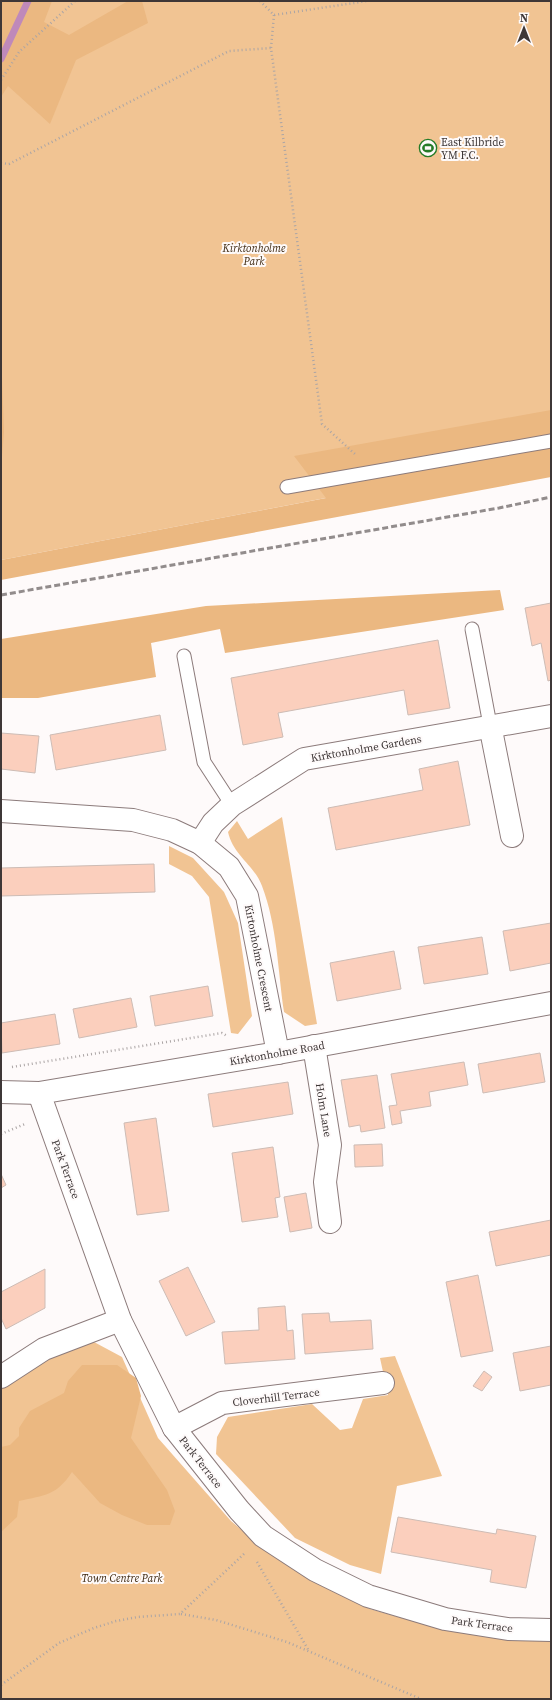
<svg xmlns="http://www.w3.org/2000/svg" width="552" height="1700" viewBox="0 0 552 1700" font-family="'Source Serif 4',serif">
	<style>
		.green { fill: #f1c493 }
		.forest { fill: #ebb881 }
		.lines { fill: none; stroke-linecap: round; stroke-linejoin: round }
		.stream { stroke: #bf89ba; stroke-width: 7 }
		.building { fill: #fbcfbd; stroke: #cdbcb5 }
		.lane-casing { stroke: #8c7b7b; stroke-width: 15 }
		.street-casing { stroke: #8c7b7b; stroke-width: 24 }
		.secondary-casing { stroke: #8c7b7b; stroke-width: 24 }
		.path { stroke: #aba5a5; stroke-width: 2.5; stroke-dasharray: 1 3; stroke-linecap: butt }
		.lane { stroke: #fff; stroke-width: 13 }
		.street { stroke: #fff; stroke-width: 22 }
		.secondary { stroke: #fff; stroke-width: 22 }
		.rail { stroke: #928c8c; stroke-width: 3; stroke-dasharray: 6 3; stroke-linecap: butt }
		.labels { text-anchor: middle; stroke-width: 4; stroke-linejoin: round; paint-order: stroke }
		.poi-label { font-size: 11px; fill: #3e3737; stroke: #fefafa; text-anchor: start }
		.park-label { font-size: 11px; font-style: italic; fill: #3e2911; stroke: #fefafa }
		.street-label { font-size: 11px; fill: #3e3737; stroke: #fefafa }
	</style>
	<rect width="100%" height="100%" fill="#fefafa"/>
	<g class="green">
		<polygon points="1,1 551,1 551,455 1,560"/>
		<path d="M 282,817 L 317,1024 L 305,1026 L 284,1012 C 278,971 277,925 262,886 C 255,866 233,855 228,832 L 237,821 L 248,839 Z"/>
		<polygon points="169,846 193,858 224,892 238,923 252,1016 238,1034 231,1033 209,897 192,876 169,864"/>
		<polygon points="94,1342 122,1357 158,1438 231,1521 269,1553 313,1580 370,1609 448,1631 509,1637 551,1638 551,1699 1,1699 1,1388 45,1360"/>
		<polygon points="395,1356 442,1476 397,1486 381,1574 350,1565 295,1538 216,1454 217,1437 228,1417 312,1404 340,1430 352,1428 363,1399 388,1395 380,1358"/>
	</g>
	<g class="forest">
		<polygon points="1,1 52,1 44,22 69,35 128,1 142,1 148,23 76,60 50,124 8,86 1,97"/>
		<polygon points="1,349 4,432 1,469"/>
		<polygon points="551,410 551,477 1,580 1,560 326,498 294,456"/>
		<polygon points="500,590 504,610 225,653 220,629 151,643 156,677 38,698 1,698 1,639 206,606"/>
		<path d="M 82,1365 L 117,1365 L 136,1378 L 141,1396 L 131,1438 L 167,1490 L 175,1511 L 170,1525 L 147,1525 L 122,1515 L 100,1503 L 72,1472 C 56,1496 45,1495 19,1501 L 17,1517 L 1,1532 L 1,1447 L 10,1445 L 19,1436 L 19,1428 L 30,1411 L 64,1393 L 68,1381 Z"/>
	</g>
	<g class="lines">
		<polyline class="stream" points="1,59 28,1"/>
	</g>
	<g class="building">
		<polygon points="551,603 551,680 548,681 541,643 532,646 525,608"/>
		<polygon points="438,640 450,708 408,715 404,690 278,713 283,737 243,745 231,678"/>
		<polygon points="160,715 166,750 56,770 50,735"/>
		<polygon points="1,733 39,736 35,773 1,769"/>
		<polygon points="458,761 470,825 336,850 328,808 423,790 419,769"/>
		<polygon points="154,864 155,892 1,896 1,868"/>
		<polygon points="551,923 551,963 510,971 503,931"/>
		<polygon points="482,937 488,974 424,984 418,947"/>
		<polygon points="394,951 401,989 337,1001 330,963"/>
		<polygon points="208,986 213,1016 155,1026 150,996"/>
		<polygon points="131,998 137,1027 79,1038 73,1009"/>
		<polygon points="55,1014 60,1044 2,1053 1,1023"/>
		<polygon points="540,1053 545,1082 483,1093 478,1064"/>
		<polygon points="464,1062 468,1085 429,1092 431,1106 400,1111 402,1123 392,1125 389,1106 397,1105 391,1074"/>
		<polygon points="377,1075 385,1128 361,1132 360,1125 349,1127 341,1080"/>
		<polygon points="288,1082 293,1114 213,1127 208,1094"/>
		<polygon points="156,1118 169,1211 137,1215 124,1123"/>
		<polygon points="382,1144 383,1166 355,1167 354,1145"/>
		<polygon points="273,1147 280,1197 275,1198 278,1217 242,1222 232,1153"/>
		<polygon points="1,1174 6,1185 1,1188"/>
		<polygon points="306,1193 312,1228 290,1232 284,1197"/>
		<polygon points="551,1220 551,1255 496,1266 489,1232"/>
		<polygon points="188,1267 215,1322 186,1336 159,1281"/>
		<polygon points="45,1269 45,1308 6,1329 1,1318 1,1292"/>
		<polygon points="478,1275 493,1351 461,1357 446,1282"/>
		<polygon points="285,1306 287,1331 293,1330 295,1359 225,1364 222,1332 259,1330 258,1308"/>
		<polygon points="329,1313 330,1322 371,1320 373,1349 305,1354 302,1314"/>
		<polygon points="551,1346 551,1385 520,1391 513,1353"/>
		<polygon points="484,1371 492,1377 482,1391 473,1386"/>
		<polygon points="398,1517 496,1534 497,1529 536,1536 526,1588 490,1582 492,1570 391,1552"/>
	</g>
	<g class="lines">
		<defs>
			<g id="lane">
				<polyline points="287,487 551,441"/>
				<polyline points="472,629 490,725"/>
				<polyline points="184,656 204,762 232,805"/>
			</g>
			<g id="street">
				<polyline points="490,725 512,836"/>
				<polyline points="1,811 133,820 172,830 200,843 229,867 247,896 278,1053"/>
				<polyline points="200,843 213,823 232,805 304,759 551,716"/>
				<polyline points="314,1046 330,1145 325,1182 330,1222"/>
				<polyline points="39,1093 120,1320 174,1428 239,1510 263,1536 315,1570 368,1596 445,1619 508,1629 551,1630"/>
				<polyline points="1,1377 44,1349 120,1320"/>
				<polyline points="174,1428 222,1403 383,1383"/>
			</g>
			<polyline id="secondary" points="1,1092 39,1093 278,1053 551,1003"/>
		</defs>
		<use href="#lane" class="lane-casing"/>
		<use href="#street" class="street-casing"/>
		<use href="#secondary" class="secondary-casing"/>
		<g class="path">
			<polyline points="260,1 274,15 367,1"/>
			<polyline points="274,15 271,48 322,424 356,455"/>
			<polyline points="1,80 19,52 75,1"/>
			<polyline points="1,163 9,164 229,51 271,48"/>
			<polyline points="12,1067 222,1033 227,1036"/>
			<polyline points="1,1134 25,1124"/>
			<polyline points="257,1562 309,1651"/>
			<polyline points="181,1614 216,1620 287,1642 421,1699"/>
			<polyline points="1,1685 59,1643 94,1628 116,1621 138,1617 180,1614 246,1552"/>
		</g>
		<use href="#lane" class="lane"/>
		<use href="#street" class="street"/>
		<use href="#secondary" class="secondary"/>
		<polyline class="rail" points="1,595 499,508 551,497"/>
	</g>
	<defs>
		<symbol id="stadium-ring" viewBox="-11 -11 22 22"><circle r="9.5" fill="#fefafa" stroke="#257b27" stroke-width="1.5"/><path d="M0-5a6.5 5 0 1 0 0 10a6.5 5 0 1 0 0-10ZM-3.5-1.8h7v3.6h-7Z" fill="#257b27"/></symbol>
	</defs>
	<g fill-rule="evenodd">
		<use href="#stadium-ring" x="418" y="138" width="20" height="20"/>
	</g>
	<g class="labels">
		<g class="poi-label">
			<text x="441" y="146">East Kilbride<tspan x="441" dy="13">YM F.C.</tspan></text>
		</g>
		<g class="park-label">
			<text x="254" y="252">Kirktonholme<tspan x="254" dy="13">Park</tspan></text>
			<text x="122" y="1582">Town Centre Park</text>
		</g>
		<g class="street-label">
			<text transform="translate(366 748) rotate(-10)" y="4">Kirktonholme Gardens</text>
			<text transform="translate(259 958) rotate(79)" y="4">Kirtonholme Crescent</text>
			<text transform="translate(277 1053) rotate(-10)" y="4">Kirktonholme Road</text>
			<text transform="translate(324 1110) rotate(81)" y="4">Holm Lane</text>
			<text transform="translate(66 1169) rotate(70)" y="4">Park Terrace</text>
			<text transform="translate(276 1397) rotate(-7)" y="4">Cloverhill Terrace</text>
			<text transform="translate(201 1462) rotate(52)" y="4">Park Terrace</text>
			<text transform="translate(482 1624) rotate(8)" y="4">Park Terrace</text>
		</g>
	</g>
	<rect width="552" height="1700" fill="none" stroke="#3e3737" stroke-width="4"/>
	<g transform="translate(524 28)" stroke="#fefafa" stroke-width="3" paint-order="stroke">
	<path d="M0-3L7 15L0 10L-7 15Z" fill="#3e3737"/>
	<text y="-6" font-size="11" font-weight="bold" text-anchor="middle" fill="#3e3737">N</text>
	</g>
</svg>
